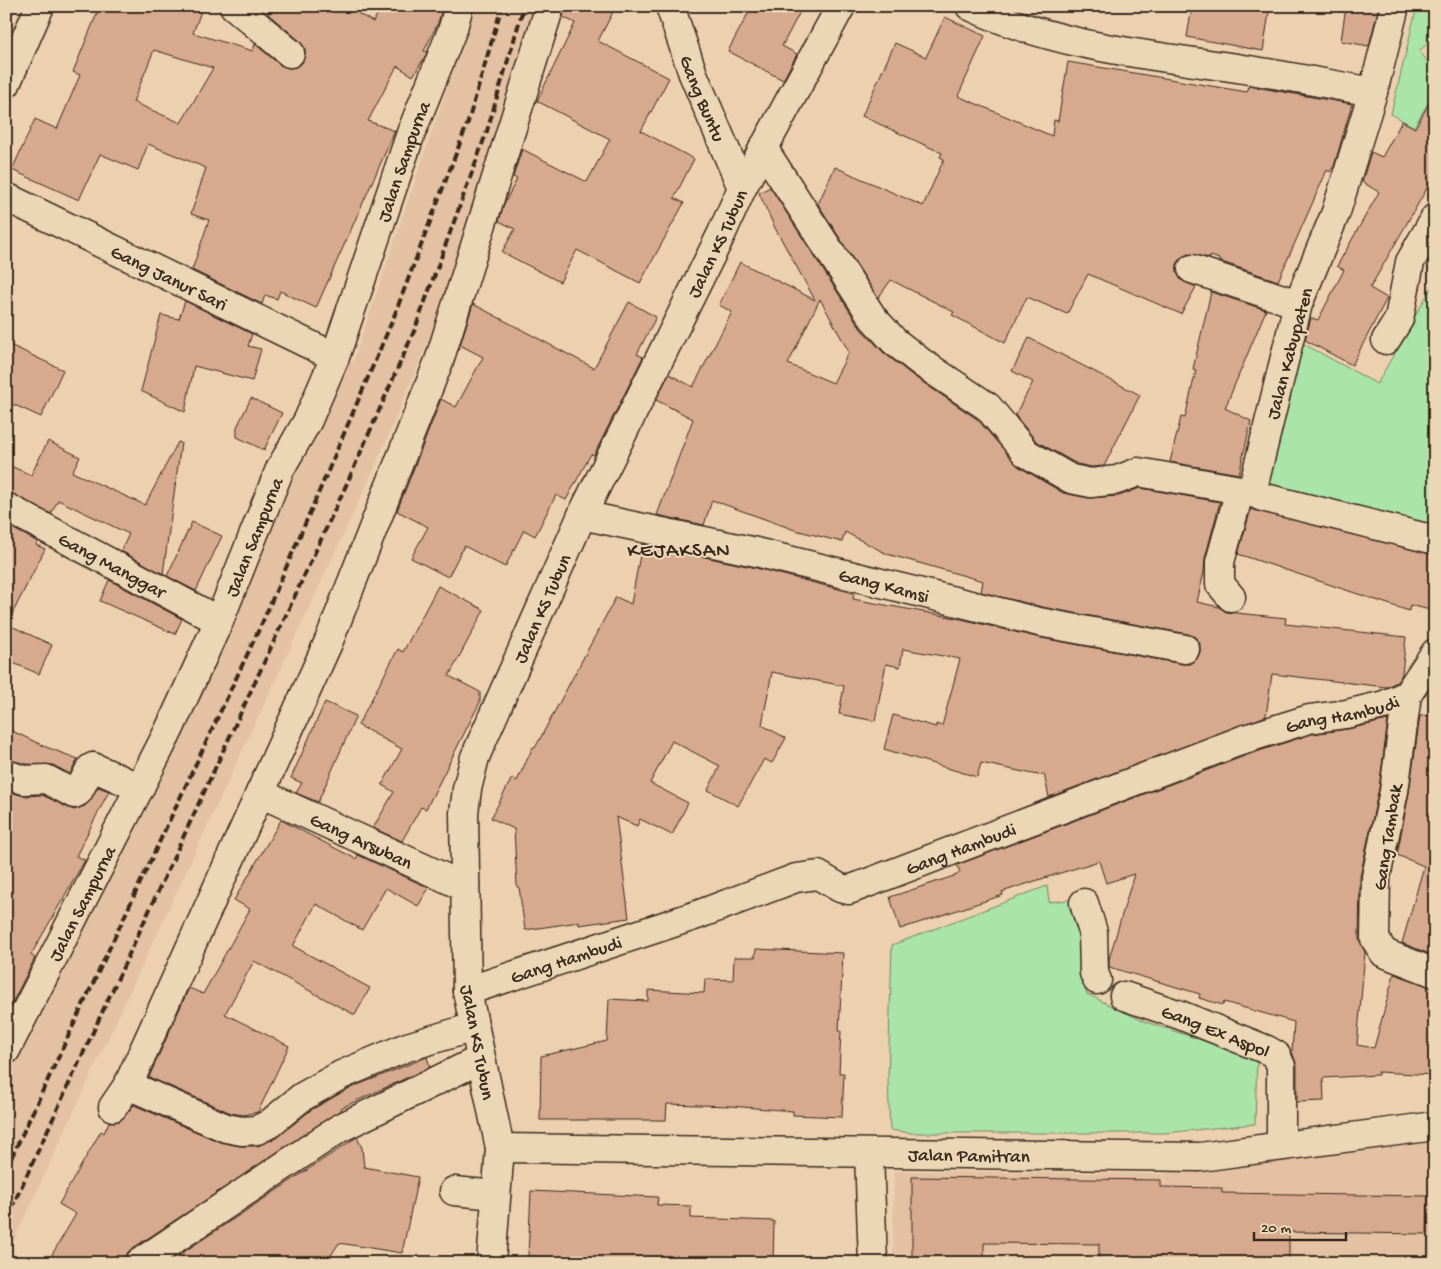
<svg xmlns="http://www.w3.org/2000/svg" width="1441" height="1269" viewBox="0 0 1441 1269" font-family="'Gochi Hand',sans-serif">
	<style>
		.built { fill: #e3c1a2 }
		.green { fill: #aae4a9; stroke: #728764 }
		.building { fill: #d7a98e; stroke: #3b2a1e; fill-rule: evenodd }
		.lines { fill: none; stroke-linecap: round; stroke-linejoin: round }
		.minor-casing { stroke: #3b2a1e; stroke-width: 31 }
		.minor { stroke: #ebd7b5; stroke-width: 28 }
		.rail { stroke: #3b2a1e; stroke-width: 4; stroke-dasharray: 8 4; stroke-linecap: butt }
		.labels { text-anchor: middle; stroke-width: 4; stroke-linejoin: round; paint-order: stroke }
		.street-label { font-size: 19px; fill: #3b2a1e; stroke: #ebd7b5 }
		.quarter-label { font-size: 21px; letter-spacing: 1px; fill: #3b2a1e; stroke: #ebd7b5 }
	</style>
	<rect width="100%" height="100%" fill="#ecd0af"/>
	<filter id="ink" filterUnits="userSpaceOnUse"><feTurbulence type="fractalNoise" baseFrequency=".02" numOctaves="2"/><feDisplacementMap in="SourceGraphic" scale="10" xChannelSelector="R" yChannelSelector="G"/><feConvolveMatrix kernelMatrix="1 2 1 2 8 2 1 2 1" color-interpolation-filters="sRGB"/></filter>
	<g filter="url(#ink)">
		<g class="built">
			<polygon points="475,6 542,6 474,219 426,346 377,462 6,1257 6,1072 81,931 250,580 302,459 331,380 338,366 353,362"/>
			<polygon points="1433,1142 1432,1263 1164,1263 1165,1173"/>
			<polygon points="894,1171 1164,1174 1163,1263 893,1263"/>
		</g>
		<g class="green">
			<polygon points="1417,6 1435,6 1435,37 1419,51 1435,70 1435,91 1414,127 1391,114"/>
			<polygon points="1435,281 1435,525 1265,483 1300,342 1377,384"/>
			<polygon points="1047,886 1049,902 1078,899 1086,930 1082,981 1087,994 1143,1021 1257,1058 1255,1124 1164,1133 911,1133 890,1130 888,1080 892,945"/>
		</g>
		<g class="building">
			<path d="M 100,6 L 203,6 L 193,33 L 253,51 L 255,44 L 280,65 L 288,68 L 296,67 L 302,63 L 305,55 L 305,48 L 300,41 L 268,14 L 271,6 L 345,6 L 373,22 L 382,6 L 443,6 L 438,23 L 424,51 L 427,52 L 426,55 L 413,76 L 397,66 L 368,121 L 395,131 L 316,308 L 280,291 L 277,299 L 265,295 L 262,304 L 192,270 L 209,220 L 191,214 L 206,168 L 148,144 L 138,170 L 100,154 L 79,200 L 12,170 L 35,119 L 57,129 L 80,75 L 73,72 ZM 154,50 L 213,68 L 181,123 L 133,102 Z"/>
			<polygon points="565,6 616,6 598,41 669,78 641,131 694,159 674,198 684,203 640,283 579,251 577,250 560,282 502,252 515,229 499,221 504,204 517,179 513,177 522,149 587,182 610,139 537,101 575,23 563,17"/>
			<polygon points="752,6 803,6 782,46 797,54 783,80 728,51"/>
			<polygon points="1192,6 1270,6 1263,51 1187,37"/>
			<polygon points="1346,6 1379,6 1369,46 1341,41"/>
			<polygon points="945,17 985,36 958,96 1052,136 1054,120 1058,121 1068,62 1247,92 1249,86 1352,104 1334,166 1330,172 1327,170 1278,281 1219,261 1219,259 1211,256 1210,258 1188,254 1182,257 1177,264 1177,273 1181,280 1196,287 1181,314 1088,274 1067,314 1027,297 1005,343 952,315 954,312 891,280 878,298 818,204 835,167 923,206 944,159 940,157 942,153 862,116 895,43 926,57"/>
			<polygon points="1435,93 1435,174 1370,288 1387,298 1352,365 1305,340 1311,318 1318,320 1344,270 1337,266 1379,192 1362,182 1371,152 1382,157 1402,121 1415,128"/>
			<path d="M 770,187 L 861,329 L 884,353 L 912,375 L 977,419 L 1018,466 L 1063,493 L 1088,498 L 1119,496 L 1140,488 L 1220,502 L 1205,558 L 1204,572 L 1197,602 L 1219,607 L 1226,612 L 1286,618 L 1285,624 L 1406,637 L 1402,674 L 1397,682 L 1386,687 L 1272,674 L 1266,716 L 1049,797 L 1044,774 L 1038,775 L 981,763 L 977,777 L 884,749 L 893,715 L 936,727 L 936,724 L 942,726 L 960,659 L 903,649 L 900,667 L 886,664 L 875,721 L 839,714 L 844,686 L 772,672 L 762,725 L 786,738 L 772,763 L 764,759 L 738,806 L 708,790 L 720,766 L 672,741 L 650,783 L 688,803 L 672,835 L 640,819 L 637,826 L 616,817 L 629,918 L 579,925 L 579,922 L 525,930 L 519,887 L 517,887 L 514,829 L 491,818 L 512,778 L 517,781 L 533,747 L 535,748 L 616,597 L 631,604 L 642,544 L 752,567 L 854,593 L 853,599 L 961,619 L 1036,637 L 1182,664 L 1191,664 L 1197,659 L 1200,652 L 1200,643 L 1195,637 L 1188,634 L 1042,607 L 981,592 L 983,581 L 887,554 L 845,532 L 842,542 L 795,530 L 712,500 L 704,525 L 657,515 L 693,419 L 656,400 L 669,374 L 693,387 L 732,312 L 719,305 L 740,262 L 815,300 L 774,226 L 759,193 ZM 820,299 L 849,352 L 833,383 L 788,364 Z"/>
			<polygon points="1211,292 1266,310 1225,408 1251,421 1239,474 1170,462 1181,417 1185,418 1196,370 1193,369"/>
			<polygon points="185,301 252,334 248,346 261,349 252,381 194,366 185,412 141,391 161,315 179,319"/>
			<polygon points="629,302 656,317 637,354 643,357 594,455 591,454 566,500 556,495 535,536 524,530 505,567 464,546 448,577 411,558 428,527 397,511 441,399 456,407 483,357 460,345 473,304 594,368"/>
			<polygon points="1029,338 1140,395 1104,466 1092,467 1077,464 1036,441 1015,415 1033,382 1012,371"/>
			<polygon points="6,343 63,370 41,417 6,401"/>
			<polygon points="251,398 282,413 264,450 237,437 237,427"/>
			<polygon points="48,441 80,457 72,472 145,505 178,442 181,443 163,574 121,551 129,534 58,500 51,514 6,491 6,464 31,475"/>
			<polygon points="1251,509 1435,555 1435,593 1430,610 1410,605 1409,611 1238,554"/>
			<polygon points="192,522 222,536 196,591 167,576"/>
			<polygon points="6,525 38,542 36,545 45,549 7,624 52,645 39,674 6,660"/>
			<polygon points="109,580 182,619 175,634 100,601"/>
			<polygon points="438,586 484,610 449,676 480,692 480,702 426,809 421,807 402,841 373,828 394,792 382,785 402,749 358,725 398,649 403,652"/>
			<polygon points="325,702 356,716 318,802 296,793 302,783 291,778"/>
			<polygon points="1435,715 1435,956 1402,943 1424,866 1397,855 1409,793 1420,716"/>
			<polygon points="1388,720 1379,788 1360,877 1359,939 1365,952 1357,1045 1374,1048 1394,974 1435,988 1435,1075 1378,1072 1378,1075 1323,1078 1324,1101 1297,1102 1297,1066 1292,1052 1294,1022 1224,1002 1223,1005 1199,998 1200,994 1109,967 1109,959 1134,874 1106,883 1099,861 1038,880 1002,892 1003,895 900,929 890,897 957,875 960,872 957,865 1250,754 1312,734 1348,729"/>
			<polygon points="6,728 46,747 78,759 70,774 53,765 26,764 6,759"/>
			<polygon points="98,787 109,791 76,856 85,860 31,955 35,958 6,1015 6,791 24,796 42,795 74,810 85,806"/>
			<polygon points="281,820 356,859 358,855 429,888 418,906 386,888 362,930 316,904 293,946 370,988 355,1015 254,961 225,1014 289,1046 258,1112 243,1115 231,1113 149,1077 189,988 203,994 250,909 234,900"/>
			<polygon points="756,949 843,953 839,1031 841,1031 839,1073 844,1073 842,1117 793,1115 793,1111 730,1106 667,1104 666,1120 540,1120 541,1056 607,1041 609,999 648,1001 648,990 704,993 705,979 733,980 734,957 755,957"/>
			<polygon points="427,1057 430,1067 341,1108 342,1110 130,1250 125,1256 124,1263 47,1263 76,1214 59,1204 101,1131 104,1133 109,1122 120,1121 134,1105 220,1142 239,1146 258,1146 276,1138 311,1110 348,1089"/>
			<polygon points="357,1137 362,1148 364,1167 418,1177 402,1253 339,1243 326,1263 167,1263"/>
			<polygon points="912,1177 1161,1180 1161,1187 1222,1188 1222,1193 1428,1196 1427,1234 1289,1232 1289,1263 1099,1263 1099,1244 984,1243 984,1263 912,1263"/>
			<polygon points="531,1191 658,1197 657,1205 691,1206 691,1218 774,1221 773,1263 652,1263 528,1256"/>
		</g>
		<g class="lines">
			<defs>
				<g id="minor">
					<polyline points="234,6 290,53"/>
					<path id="s1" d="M 670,6 L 693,74 L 742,188"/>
					<path d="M 970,6 C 1050,44 1137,54 1223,66 C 1273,73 1323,83 1373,92"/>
					<polyline points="1395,6 1373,92 1336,212 1298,304 1252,492 1262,497 1435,540"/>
					<polyline points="6,84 40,6"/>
					<polyline points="763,148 873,318 894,341 922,363 988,407 1026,453 1071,479 1091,483 1117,480 1138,472 1252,492"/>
					<path id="s2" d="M 6,197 L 335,357"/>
					<polyline points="1192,269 1298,304"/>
					<polyline points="1386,340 1399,319 1410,262 1435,218"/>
					<path id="s3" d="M 6,507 L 219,621"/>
					<path id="s4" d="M 582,515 L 756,552 L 1039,622 L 1185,649"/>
					<polyline points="1231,597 1220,584 1220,562 1240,490"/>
					<polyline points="1407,695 1394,791 1376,877 1375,939 1384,953 1435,973"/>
					<polyline points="6,774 24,780 46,779 74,794 78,792 90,769 93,767 140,788"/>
					<path id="s5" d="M 260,793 L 465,887"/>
					<polyline points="1084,903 1093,932 1094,973 1097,980"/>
					<path id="s6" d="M 467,991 L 697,915 L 796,878 L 818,875 L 840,888 L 849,890 L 1245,739 L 1309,719 L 1346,714 L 1384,705 L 1407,695 L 1435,653"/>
					<path id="s7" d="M 1124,996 L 1180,1015 L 1267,1050 L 1276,1055 L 1281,1066 L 1281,1146"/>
					<path id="s8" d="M 6,1050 L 169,730 L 219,621 L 280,469 L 308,420 L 335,357 L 411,133 L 453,28 L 459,6"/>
					<polyline points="128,1085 226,1128 242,1131 257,1130 269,1124 302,1097 341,1075 407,1047 474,1027"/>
					<polyline points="113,1107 128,1085 328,643 439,361 550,6"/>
					<path id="s9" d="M 500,1148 L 1200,1157 L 1435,1126"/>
					<polyline points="869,1154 873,1263"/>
					<polyline points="454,1191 496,1195"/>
					<polyline points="139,1263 340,1128 481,1059"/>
					<path id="s10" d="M 491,1263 L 500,1148 L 467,991 L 464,813 L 467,789 L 475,757 L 582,515 L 721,235 L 742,188 L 841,6"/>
				</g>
			</defs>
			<use href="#minor" class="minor-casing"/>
			<use href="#minor" class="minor"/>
			<g class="rail">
				<polyline points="6,1169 262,623 328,471 393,319 468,122 502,6"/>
				<polyline points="6,1220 348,481 415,329 487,131 524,6"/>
			</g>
		</g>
	</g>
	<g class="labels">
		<g class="street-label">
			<text dy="7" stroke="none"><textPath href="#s1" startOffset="98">Gang Buntu</textPath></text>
			<text dy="7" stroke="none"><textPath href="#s8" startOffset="975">Jalan Sampurna</textPath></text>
			<text dy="7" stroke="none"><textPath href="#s10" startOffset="1079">Jalan KS Tubun</textPath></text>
			<text dy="7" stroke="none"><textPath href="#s2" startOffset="182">Gang Janur Sari</textPath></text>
			<text transform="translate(1288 353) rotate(-75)" y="7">Jalan Kabupaten</text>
			<text dy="7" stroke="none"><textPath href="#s8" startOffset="570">Jalan Sampurna</textPath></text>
			<text dy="7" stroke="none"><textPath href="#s3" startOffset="121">Gang Manggar</textPath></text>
			<text dy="7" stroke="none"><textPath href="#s4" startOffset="310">Gang Kamsi</textPath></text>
			<text dy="7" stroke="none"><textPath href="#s10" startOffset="674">Jalan KS Tubun</textPath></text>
			<text dy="7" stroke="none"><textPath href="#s6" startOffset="929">Gang Hambudi</textPath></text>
			<text transform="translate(1386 837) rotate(-81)" y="7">Gang Tambak</text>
			<text dy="7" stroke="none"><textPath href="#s5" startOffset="112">Gang Arsuban</textPath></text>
			<text dy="7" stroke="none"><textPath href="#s6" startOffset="524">Gang Hambudi</textPath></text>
			<text dy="7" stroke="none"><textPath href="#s8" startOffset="165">Jalan Sampurna</textPath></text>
			<text dy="7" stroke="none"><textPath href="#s6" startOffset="104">Gang Hambudi</textPath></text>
			<text dy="7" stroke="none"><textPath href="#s7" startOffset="98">Gang Ex Aspol</textPath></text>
			<text transform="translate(479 1042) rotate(79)" y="7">Jalan KS Tubun</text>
			<text dy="7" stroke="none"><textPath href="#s9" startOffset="469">Jalan Pamitran</textPath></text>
		</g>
		<g class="quarter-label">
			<text x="679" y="556">KEJAKSAN</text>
		</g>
	</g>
	<rect width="1441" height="1269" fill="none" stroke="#ebd7b5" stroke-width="25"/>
	<rect x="12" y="12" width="1416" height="1244" fill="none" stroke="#3b2a1e" stroke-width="2" filter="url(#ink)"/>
	<path d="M1254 1232v8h92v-8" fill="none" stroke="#3b2a1e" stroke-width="2.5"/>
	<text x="1261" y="1232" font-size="15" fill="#3b2a1e" stroke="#ebd7b5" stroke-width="4" paint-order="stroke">20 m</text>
</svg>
